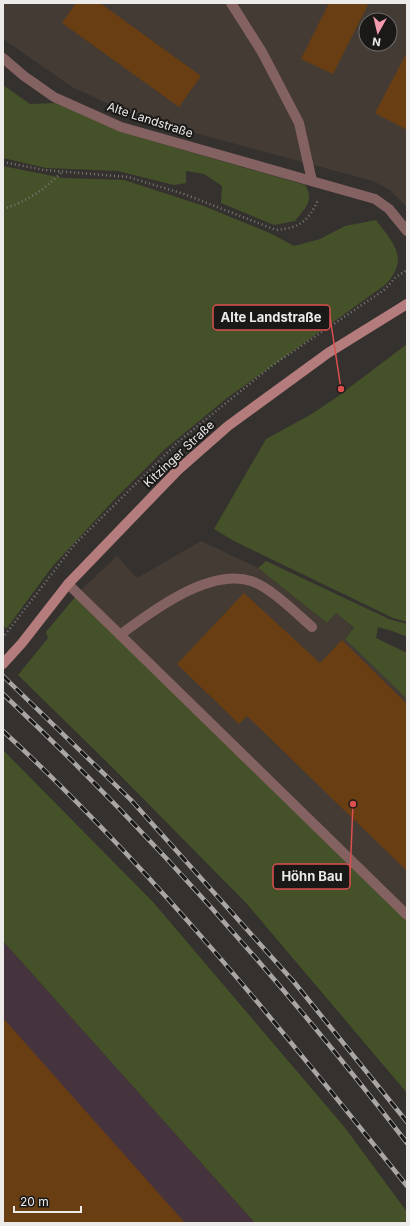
<svg xmlns="http://www.w3.org/2000/svg" width="410" height="1226" viewBox="0 0 410 1226" font-family="Inter,sans-serif">
	<style>
		.commercial { fill: #45333e }
		.built { fill: #433b34; fill-rule: evenodd }
		.green { fill: #455129 }
		.building { fill: #693e13 }
		.lines { fill: none; stroke-linecap: round; stroke-linejoin: round }
		.path { stroke: #7a7774; stroke-width: 2.5; stroke-dasharray: 1 3; stroke-linecap: butt }
		.lane { stroke: #856262; stroke-width: 10 }
		.street { stroke: #856262; stroke-width: 10 }
		.secondary { stroke: #b47c7c; stroke-width: 10 }
		.rail-casing { stroke: #a9a6a4; stroke-width: 4.5 }
		.rail { stroke: #1b1918; stroke-width: 3; stroke-dasharray: 9; stroke-linecap: butt }
		.labels { text-anchor: middle; stroke-width: 4; stroke-linejoin: round; paint-order: stroke }
		.street-label { font-size: 12px; fill: #edebe9; stroke: #1b1918 }
		.leader { fill: none; stroke: #db4f4f; stroke-width: 1.5 }
		.callout-dot { fill: #db4f4f; stroke: #1b1918; stroke-width: 1.5 }
		.callout { fill: #1b1918; stroke: #db4f4f; stroke-width: 1.5 }
		.callout-label { font-size: 13px; text-anchor: middle; font-weight: bold; fill: #edebe9 }
	</style>
	<rect width="100%" height="100%" fill="#35312e"/>
	<polygon class="commercial" points="3,941 255,1223 3,1223"/>
	<g class="built">
		<path d="M 3,3 L 407,3 L 407,207 L 390,190 L 373,181 L 195,133 L 122,110 L 72,87 L 3,39 ZM 366,20 L 390,20 L 390,44 L 366,44 Z"/>
		<polygon points="201,541 258,568 327,623 336,613 354,629 345,639 407,699 407,910 80,591 117,556 137,578"/>
	</g>
	<g class="green">
		<path d="M 3,85 L 30,104 L 56,103 L 121,132 L 305,185 C 315,201 305,208 295,221 L 274,225 L 221,203 L 222,186 L 204,174 L 186,171 L 186,183 L 174,185 L 118,171 L 46,168 L 3,158 Z"/>
		<path d="M 3,166 L 63,178 L 124,180 L 204,206 L 272,234 L 294,246 L 320,239 L 345,226 L 376,220 C 394,244 410,259 385,285 L 227,398 L 165,449 L 112,502 L 52,567 L 7,628 L 3,627 Z"/>
		<polygon points="407,344 407,622 393,618 234,541 214,529 266,439 310,415 337,397"/>
		<polygon points="266,561 389,619 407,624 407,637 392,631 378,627 376,638 407,653 407,699 345,639 354,628 336,613 327,623 258,568"/>
		<polygon points="76,596 407,919 407,1093 247,904 112,767 18,675 48,638 46,632"/>
		<polygon points="3,750 153,902 346,1129 407,1212 407,1223 255,1223 3,941"/>
	</g>
	<g class="building">
		<polygon points="76,3 100,3 201,76 179,107 62,23"/>
		<polygon points="329,3 369,3 333,74 301,59"/>
		<polygon points="407,52 407,130 375,113"/>
		<polygon points="244,593 320,663 342,640 407,704 407,871 247,716 239,724 177,664"/>
		<polygon points="3,1018 185,1223 3,1223"/>
	</g>
	<g class="lines">
		<g class="path">
			<path d="M 3,162 L 44,170 L 128,177 L 184,194 L 276,230 C 299,228 308,222 318,200"/>
			<path d="M 3,209 C 28,201 42,191 61,173"/>
			<polyline points="5,635 74,545 179,441 273,365 384,290 396,277 407,270"/>
		</g>
		<g class="lane">
			<polyline points="231,3 262,52 299,123 312,181"/>
			<polyline points="68,584 407,915"/>
			<path d="M 120,635 C 152,611 209,568 251,581 C 270,587 297,614 312,627"/>
		</g>
		<polyline class="street" points="3,58 24,76 54,97 121,127 375,199 389,209 407,231"/>
		<polyline class="secondary" points="3,664 22,643 68,584 178,470 228,426 328,353 407,304"/>
		<defs>
			<g id="rail">
				<polyline points="3,676 131,800 294,982 407,1122"/>
				<path d="M 3,694 C 150,832 284,984 407,1143"/>
				<path d="M 3,731 C 153,869 280,1027 407,1186"/>
			</g>
		</defs>
		<use href="#rail" class="rail-casing"/>
		<use href="#rail" class="rail"/>
	</g>
	<g class="labels">
		<g class="street-label">
			<text transform="translate(150 120) rotate(18)" y="4">Alte Landstraße</text>
			<text transform="translate(179 454) rotate(-43)" y="4">Kitzinger Straße</text>
		</g>
	</g>
	<path class="leader" d="M341 389L330 317M353 804L350 876"/>
	<g class="callout-dot">
		<circle cx="341" cy="389" r="4"/>
		<circle cx="353" cy="804" r="4"/>
	</g>
	<g class="callout">
		<rect x="213" y="305" width="117" height="25" rx="4"/>
		<rect x="273" y="864" width="77" height="25" rx="4"/>
	</g>
	<g class="callout-label">
		<text x="271" y="322">Alte Landstraße</text>
		<text x="312" y="881">Höhn Bau</text>
	</g>
	<rect width="410" height="1226" fill="none" stroke="#edebe9" stroke-width="8"/>
	<g transform="translate(378 32) rotate(188)"><circle r="19" fill="#1b1918" stroke="#6f6d6c"/>
	<path d="M0-3L7 15L0 10L-7 15Z" fill="#f39aac"/>
	<text y="-6" font-size="11" font-weight="bold" text-anchor="middle" fill="#edebe9">N</text>
	</g>
	<path d="M14 1206v6h67v-6" fill="none" stroke="#edebe9" stroke-width="2"/>
	<text x="20" y="1206" font-size="12" fill="#edebe9" stroke="#1b1918" stroke-width="3" paint-order="stroke">20 m</text>
</svg>
